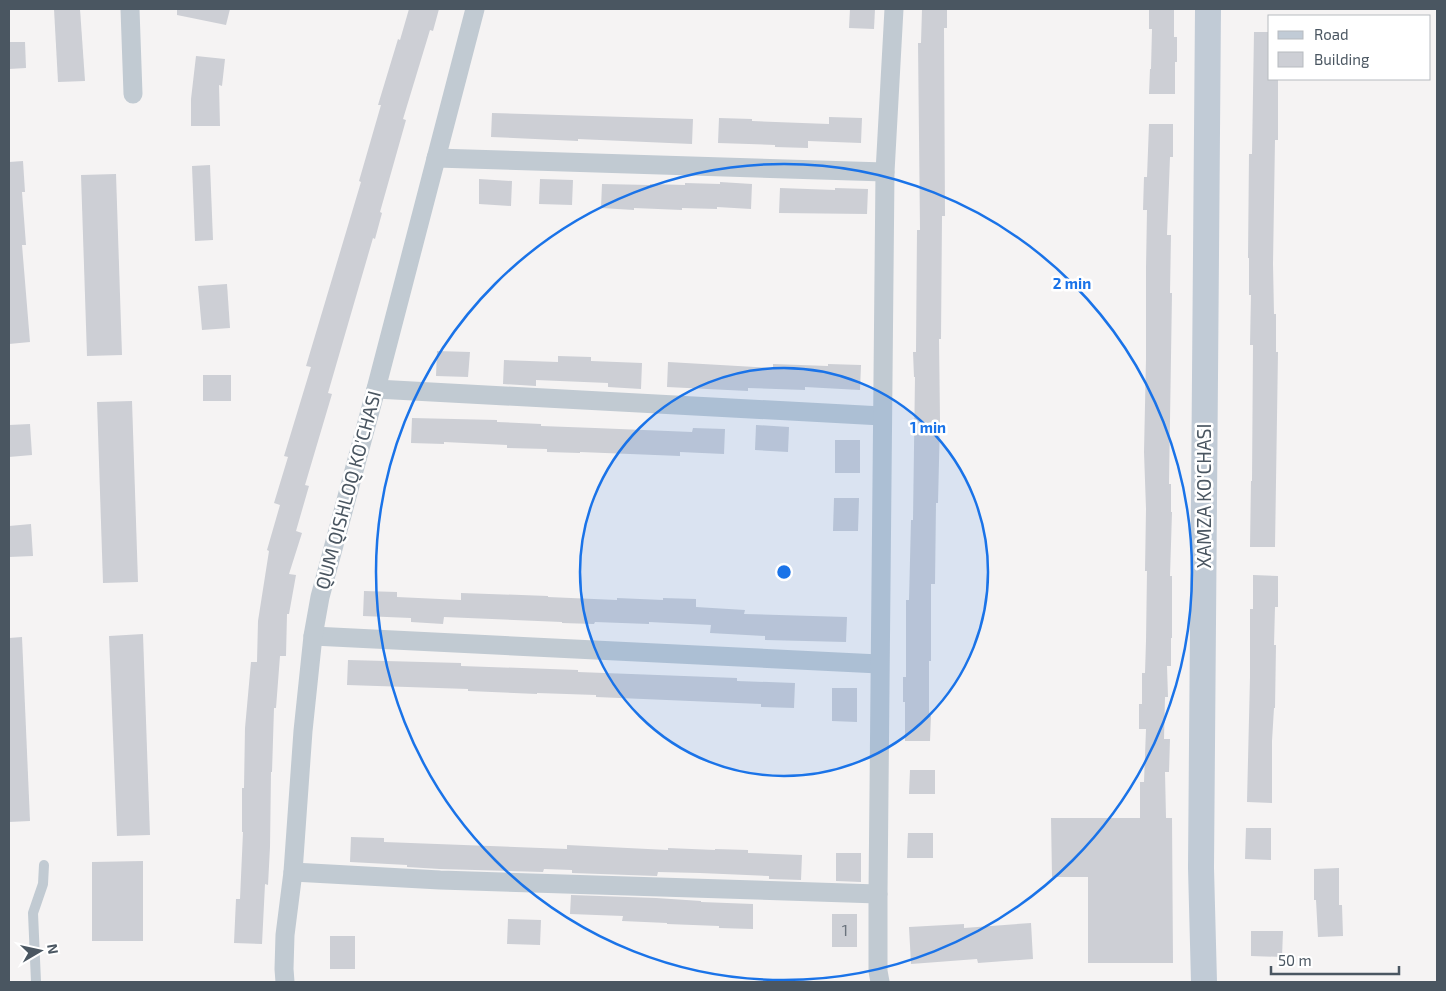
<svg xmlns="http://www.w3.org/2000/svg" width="1446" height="991" viewBox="0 0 1446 991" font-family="'Exo 2',sans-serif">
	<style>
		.building { fill: #cdcfd5 }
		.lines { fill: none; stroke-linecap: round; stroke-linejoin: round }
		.lane { stroke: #c1cad2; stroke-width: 10 }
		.street { stroke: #c1cad2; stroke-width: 19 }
		.secondary { stroke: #c1cbd6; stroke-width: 26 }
		.ring { fill: none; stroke: #1a73e8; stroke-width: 2.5 }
		.labels { text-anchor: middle; stroke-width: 5; stroke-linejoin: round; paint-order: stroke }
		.number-label { font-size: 16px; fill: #6b747e }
		.street-label { font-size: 19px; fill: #4a5661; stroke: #fff }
		.centre { fill: #1a73e8; stroke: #fff; stroke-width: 2.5 }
		.ring-label { font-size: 15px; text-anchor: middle; font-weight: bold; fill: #1a73e8; stroke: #fff; stroke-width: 5; stroke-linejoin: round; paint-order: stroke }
	</style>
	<rect width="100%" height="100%" fill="#f5f3f3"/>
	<g class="building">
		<polygon points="54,9 80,9 85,81 58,82"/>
		<polygon points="177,9 230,9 226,25 177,15"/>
		<polygon points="409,9 439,9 433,31 430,30 403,119 406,120 380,212 382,213 375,239 373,238 328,393 332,394 305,485 309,486 296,531 302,533 289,574 296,575 289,614 287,614 286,656 280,656 276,708 274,708 272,772 271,772 270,847 268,885 265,884 262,944 234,943 236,899 240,899 243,832 242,832 242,788 244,788 245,728 251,662 257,662 258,621 269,551 267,550 280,505 274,503 288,457 284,456 311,367 306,366 361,182 359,181 381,105 378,105 398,39 400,40"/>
		<polygon points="850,9 875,9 874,29 849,28"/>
		<polygon points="922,9 947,9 947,28 944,28 945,216 942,216 941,339 939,339 940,420 938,503 936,503 935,584 931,584 931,661 929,661 929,716 931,716 930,741 905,741 905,702 903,702 903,677 906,677 906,600 909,600 911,520 913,520 915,377 914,377 913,352 916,352 917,230 920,230 918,43 921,43"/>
		<polygon points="1149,9 1174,9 1174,37 1177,37 1177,62 1175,62 1175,94 1149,94 1150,69 1151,69 1152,29 1149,29"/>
		<polygon points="1254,32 1270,32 1270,79 1278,79 1278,140 1275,140 1273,264 1274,314 1276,314 1276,352 1278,352 1275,547 1250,547 1251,481 1252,481 1253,345 1250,345 1251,295 1249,295 1249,258 1248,258 1249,154 1252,154"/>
		<polygon points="9,42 25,42 26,68 9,69"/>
		<polygon points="196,56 225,59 222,86 219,85 220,126 191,126 191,99"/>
		<polygon points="492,113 693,119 692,144 578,139 578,141 491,137"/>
		<polygon points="829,117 862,118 861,143 808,141 808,148 775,147 775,145 718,143 719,118 752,119 752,121 829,124"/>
		<polygon points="1149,124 1173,124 1173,157 1170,157 1167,235 1171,235 1170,293 1172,293 1169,484 1171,484 1171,512 1172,512 1170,576 1172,576 1172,638 1171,638 1171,666 1167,666 1168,697 1165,697 1164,739 1170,739 1169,772 1165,772 1166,818 1172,818 1173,963 1088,963 1088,877 1052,877 1051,818 1140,818 1140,782 1144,782 1146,729 1139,729 1139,704 1142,704 1142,673 1145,673 1146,641 1147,571 1145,571 1146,509 1144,452 1146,359 1146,268 1147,210 1143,210 1144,177 1147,177"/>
		<polygon points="23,161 25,192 22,192 26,245 22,245 30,342 9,344 9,162"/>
		<polygon points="210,165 213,240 195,241 192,166"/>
		<polygon points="116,174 122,355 87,356 81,175"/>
		<polygon points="479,179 512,181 511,206 479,204"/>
		<polygon points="540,179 573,180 572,205 539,204"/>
		<polygon points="720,182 752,184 751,209 717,207 717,209 682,208 682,210 634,208 634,210 601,208 602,184 650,185 650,184 685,185 685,183 720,184"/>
		<polygon points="780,188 835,190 835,188 868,189 867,214 779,213"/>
		<polygon points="227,284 230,328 202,330 198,286"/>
		<polygon points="437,351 470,352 468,377 436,376"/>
		<polygon points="558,356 591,357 591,361 642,363 641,389 608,387 608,383 536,380 536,386 503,384 504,360 558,362"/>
		<polygon points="668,362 773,368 773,364 828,366 828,364 861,365 860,390 805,387 805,390 748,388 748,391 667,387"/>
		<rect x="203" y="375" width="28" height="26"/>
		<polygon points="132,401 138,582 103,583 97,402"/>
		<polygon points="412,418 497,420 497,422 541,424 541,426 595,428 692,432 693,428 725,429 724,454 680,452 680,456 580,452 580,453 547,452 547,449 507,448 507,445 444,442 444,444 411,443"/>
		<polygon points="30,424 32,455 9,457 9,425"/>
		<polygon points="756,425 789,427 788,452 755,450"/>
		<rect x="835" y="440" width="25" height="33"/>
		<polygon points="834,498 859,498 858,531 833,531"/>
		<polygon points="31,524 33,556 9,557 9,526"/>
		<polygon points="1253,575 1278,576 1278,607 1275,607 1274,645 1276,645 1275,708 1274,708 1272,741 1272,803 1247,802 1250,677 1250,609 1253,609"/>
		<polygon points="364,591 397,592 397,597 461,600 461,593 548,596 548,597 617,600 617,598 663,600 663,598 696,599 696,607 745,610 744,614 847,617 846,642 765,640 765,636 710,633 711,625 649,622 649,624 595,622 594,624 562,623 562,622 444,617 443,624 411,622 411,618 363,616"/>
		<polygon points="143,634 150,835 117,836 109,636"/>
		<polygon points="22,637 30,821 9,822 9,638"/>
		<polygon points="348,660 461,663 461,666 578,670 578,672 737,678 737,681 795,683 794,708 761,707 761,704 596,697 596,695 537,693 537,694 468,691 468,689 347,685"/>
		<polygon points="832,688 857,688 857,722 832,721"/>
		<polygon points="910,770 935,770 935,794 909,794"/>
		<polygon points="1246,828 1271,828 1271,860 1245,859"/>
		<polygon points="908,833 933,833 933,858 907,858"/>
		<polygon points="351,837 384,838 384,842 567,849 567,845 668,850 668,848 715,850 715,849 748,850 748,853 802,855 801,880 769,879 769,876 700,873 658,872 657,876 572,873 572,870 544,869 543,872 440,869 407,867 407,865 350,862"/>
		<polygon points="836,853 861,853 861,882 836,881"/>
		<polygon points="143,861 143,941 92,941 92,862"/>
		<polygon points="1339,868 1339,905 1342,905 1343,936 1318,937 1316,900 1314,900 1314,869"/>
		<polygon points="571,895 656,898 701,901 701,902 753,904 753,929 719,928 719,926 667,924 667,923 622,921 623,916 570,914"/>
		<rect x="832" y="914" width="25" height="33"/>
		<polygon points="508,919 541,920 540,945 507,944"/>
		<polygon points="1031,923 1033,959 978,963 977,959 911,964 909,927 964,924 964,928"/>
		<polygon points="1251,931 1283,931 1282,957 1251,956"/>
		<rect x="330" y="936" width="25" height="33"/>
	</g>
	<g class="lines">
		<polyline class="lane" points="36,982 33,913 43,884 44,865"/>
		<g class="street">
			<polyline points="130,9 133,94"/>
			<polyline points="436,158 885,172"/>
			<polyline points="376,389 882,416"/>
			<polyline points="313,636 879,664"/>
			<polyline points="293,872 440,880 878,894"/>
			<polyline points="285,982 284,969 285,935 293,872 303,731 313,636 320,597 376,389 475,9"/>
			<polyline points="880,982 878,971 878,894 885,172 894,9"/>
		</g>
		<polyline class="secondary" points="1204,982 1201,868 1208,9"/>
	</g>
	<circle cx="784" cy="572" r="204" fill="#1a73e8" fill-opacity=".12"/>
	<g class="ring">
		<circle cx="784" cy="572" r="204"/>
		<circle cx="784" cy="572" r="408"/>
	</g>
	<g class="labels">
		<g class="number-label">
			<text x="845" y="936">1</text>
		</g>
		<g class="street-label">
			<text transform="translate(348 490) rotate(-75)" y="7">QUM QISHLOQ KO'CHASI</text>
			<text transform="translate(1204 496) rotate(-90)" y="7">XAMZA KO'CHASI</text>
		</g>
	</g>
	<circle cx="784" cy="572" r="8" class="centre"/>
	<g class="ring-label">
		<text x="1072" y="289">2 min</text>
		<text x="928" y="433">1 min</text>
	</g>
	<rect width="1446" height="991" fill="none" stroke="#4a5661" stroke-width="20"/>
	<rect x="1268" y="15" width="162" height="65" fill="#ffffff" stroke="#b7bbc0"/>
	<rect x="1278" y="31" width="25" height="8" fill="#c1cbd6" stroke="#b7bbc0"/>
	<text x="1314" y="40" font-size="15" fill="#4a5661">Road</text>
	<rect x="1278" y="52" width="25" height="15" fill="#cdcfd5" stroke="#b7bbc0"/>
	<text x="1314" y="65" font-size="15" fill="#4a5661">Building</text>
	<g transform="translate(40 951) rotate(81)" stroke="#ffffff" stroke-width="4" paint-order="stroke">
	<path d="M0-4L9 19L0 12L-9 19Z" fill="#4a5661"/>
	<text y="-8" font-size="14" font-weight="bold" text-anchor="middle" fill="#4a5661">N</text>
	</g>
	<path d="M1271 966v8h128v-8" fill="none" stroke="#4a5661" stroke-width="2.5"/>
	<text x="1278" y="966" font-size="15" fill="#4a5661" stroke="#ffffff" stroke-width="4" paint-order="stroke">50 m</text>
</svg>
